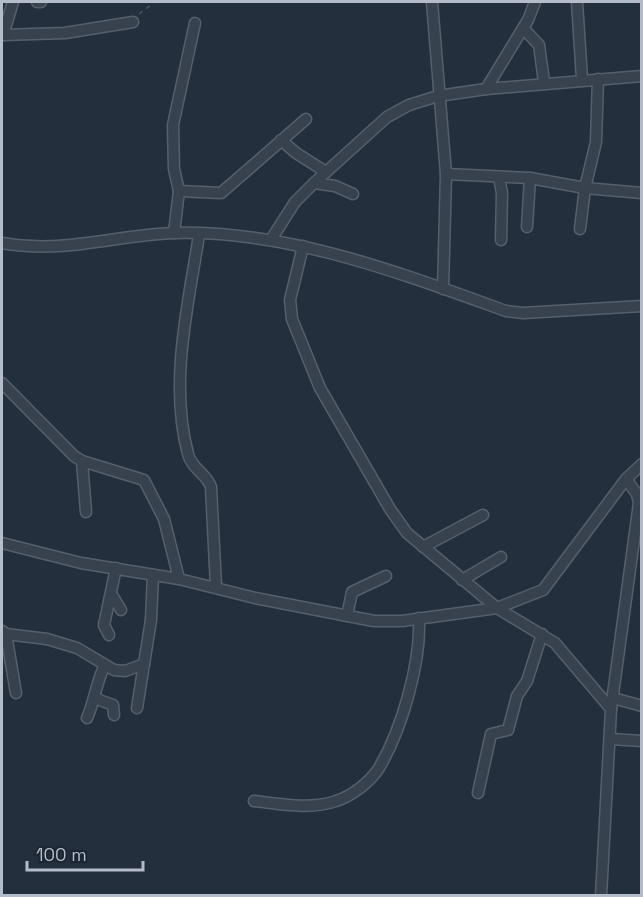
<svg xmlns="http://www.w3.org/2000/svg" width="643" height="897" viewBox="0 0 643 897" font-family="'Space Grotesk',sans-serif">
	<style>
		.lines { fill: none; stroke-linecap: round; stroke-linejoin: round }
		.minor-casing { stroke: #565f6c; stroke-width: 13 }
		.path { stroke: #44595c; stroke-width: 1.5; stroke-dasharray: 4.5 4.5; stroke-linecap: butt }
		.minor { stroke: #38414e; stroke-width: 10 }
	</style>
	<rect width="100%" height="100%" fill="#242f3e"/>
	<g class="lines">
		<defs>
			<g id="minor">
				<polyline points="37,2 41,2"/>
				<polyline points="432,2 446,174 443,289"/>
				<polyline points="577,2 582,79"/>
				<polyline points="523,28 539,45 544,82"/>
				<polyline points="2,35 65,33 133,22"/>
				<polyline points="3,35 13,2"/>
				<polyline points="486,89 528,20 535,2"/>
				<polyline points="281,140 296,153 326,172"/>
				<polyline points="446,174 530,178 585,188 642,193"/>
				<polyline points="499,177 502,193 501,240"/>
				<polyline points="314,183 335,186 353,194"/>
				<polyline points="179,191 221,193 306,119"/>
				<polyline points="527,227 530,178"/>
				<polyline points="580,229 585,188 596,142 598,79"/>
				<polyline points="174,233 179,191 174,169 173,125 195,23"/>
				<path d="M 199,235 C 188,306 169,383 188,454 C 191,468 207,474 211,487 L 216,586"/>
				<polyline points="272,238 295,202 314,183 387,117 409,105 438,96 486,89 642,76"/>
				<path d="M 2,243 C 64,254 115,235 174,233 C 289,230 400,273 506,311 L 523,313 L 642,306"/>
				<polyline points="303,246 290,300 292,319 320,388 390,509 407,533 497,608 555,643 611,709 601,896"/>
				<polyline points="2,383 74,456 82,461 144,480 164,519 179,579 81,563 2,543"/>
				<polyline points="82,461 86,512"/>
				<polyline points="423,547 483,515"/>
				<polyline points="179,579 255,598 374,621 402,621 497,608 543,590 626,479 642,464"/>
				<polyline points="462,580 501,557"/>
				<polyline points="112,595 121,610"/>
				<polyline points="347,616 352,592 386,576"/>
				<polyline points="2,631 6,634 47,639 77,648 114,670 125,671 144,664"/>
				<polyline points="6,634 16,693"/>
				<polyline points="109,635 104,625 116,568"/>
				<polyline points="94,698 113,705 114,715"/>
				<polyline points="613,698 642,706"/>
				<polyline points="137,708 151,620 153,575"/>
				<polyline points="611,709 639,503 637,494 626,479"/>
				<path d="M 87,718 C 95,700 96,682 105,665"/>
				<polyline points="611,739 642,741"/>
				<polyline points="478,793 491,734 508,730 517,696 527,681 542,634"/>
				<path d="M 254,801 C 280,804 311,810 336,801 C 352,796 370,782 379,768 C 402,729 421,663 419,618"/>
			</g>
		</defs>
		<use href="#minor" class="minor-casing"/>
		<polyline class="path" points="139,14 155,2"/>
		<use href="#minor" class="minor"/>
	</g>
	<rect width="643" height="897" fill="none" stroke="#b4bcc9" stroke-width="6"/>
	<path d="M27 861v9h116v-9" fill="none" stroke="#b4bcc9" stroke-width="3"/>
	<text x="36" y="861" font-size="18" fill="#b4bcc9" stroke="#1d2633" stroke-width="4.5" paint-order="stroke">100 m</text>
</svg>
